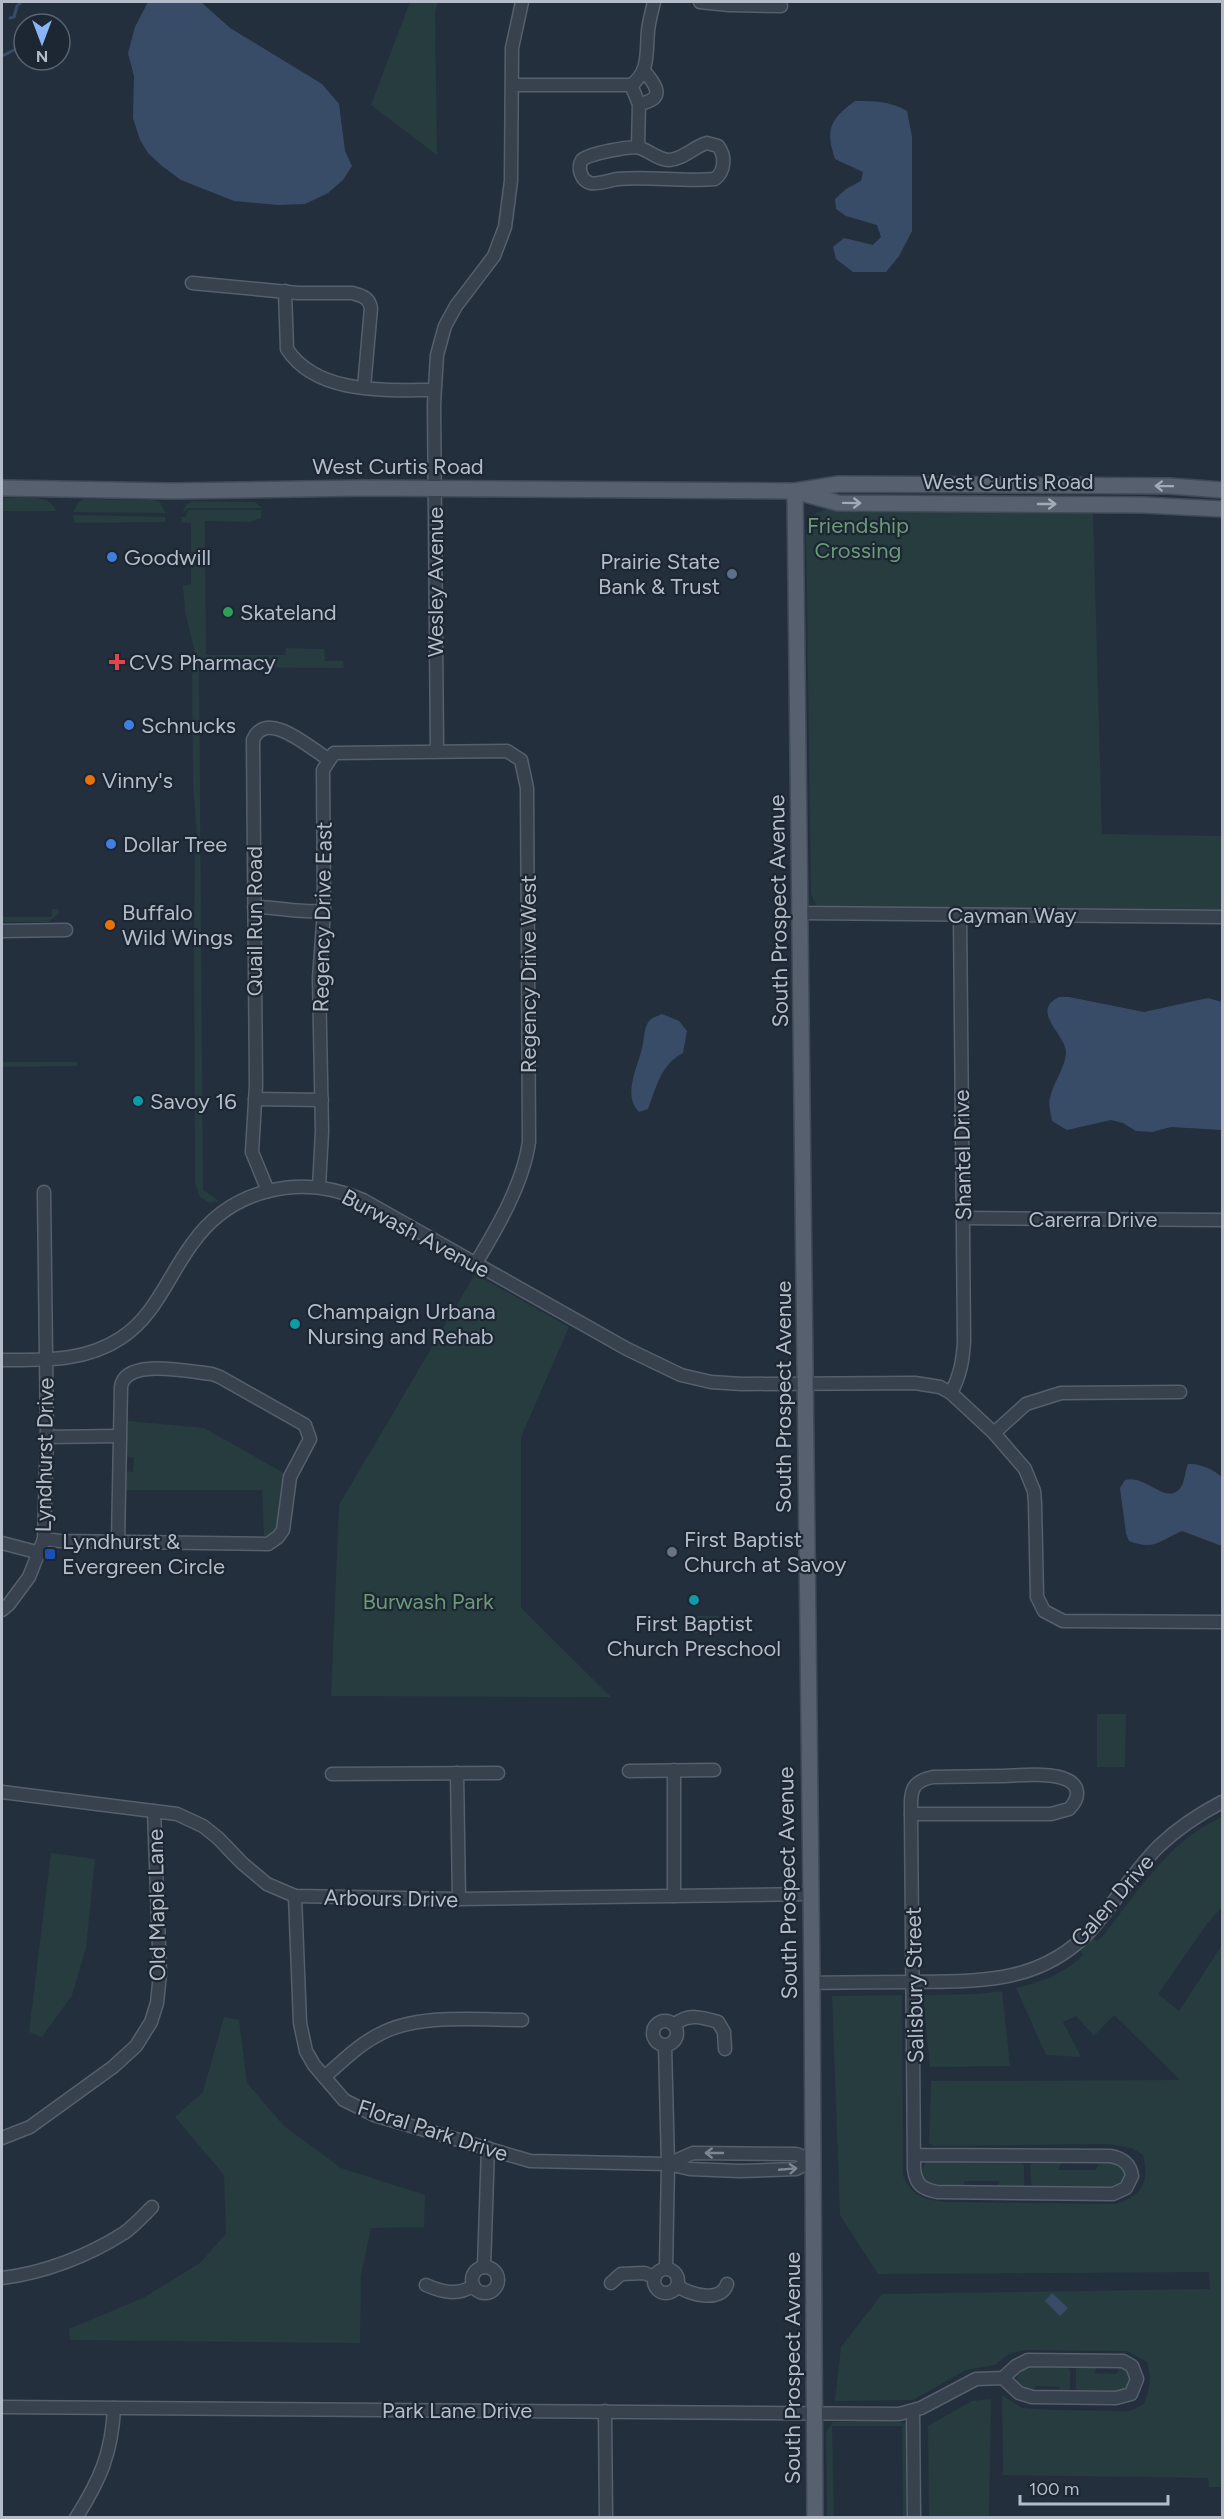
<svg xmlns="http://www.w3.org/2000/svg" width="1224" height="2519" viewBox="0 0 1224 2519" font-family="Figtree,sans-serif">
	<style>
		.green { fill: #263c3f }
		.water { fill: #394c67 }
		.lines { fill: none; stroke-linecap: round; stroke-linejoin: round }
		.stream { stroke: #394c67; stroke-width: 3 }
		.minor-casing { stroke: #565f6c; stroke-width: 15 }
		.major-casing { stroke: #414a57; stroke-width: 18 }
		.minor { stroke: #38414e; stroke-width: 12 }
		.major { stroke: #56606e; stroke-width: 15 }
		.oneway { stroke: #a1aab7 }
		.oneway2 { stroke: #7c8592 }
		.shop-dot { fill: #3f7fe0; stroke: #1d2633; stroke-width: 2 }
		.service-dot { fill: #5c6f8a; stroke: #1d2633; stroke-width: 2 }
		.leisure-dot { fill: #2e9e5b; stroke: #1d2633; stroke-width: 2 }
		.health-dot { fill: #e0444e; stroke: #1d2633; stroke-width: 2 }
		.food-dot { fill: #e8710a; stroke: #1d2633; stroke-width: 2 }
		.culture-dot { fill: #0f9aa8; stroke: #1d2633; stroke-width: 2 }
		.worship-dot { fill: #6b7280; stroke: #1d2633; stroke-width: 2 }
		.transit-dot { fill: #1a4fb4; stroke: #1d2633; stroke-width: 2 }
		.labels { text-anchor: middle; stroke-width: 4.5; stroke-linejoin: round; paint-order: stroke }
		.street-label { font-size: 22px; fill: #b4bcc9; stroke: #1d2633 }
		.park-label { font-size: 22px; fill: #6b9a76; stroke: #1d2633 }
		.poi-label { font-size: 22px; fill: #b4bcc9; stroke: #1d2633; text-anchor: start }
	</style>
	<rect width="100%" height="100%" fill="#242f3e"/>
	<g class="green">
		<polygon points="410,2 438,2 435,12 437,155 371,105"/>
		<path d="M 2,498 C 18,499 50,492 56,511 L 2,511 Z"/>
		<polygon points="84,499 153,500 160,502 165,513 73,512 79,502"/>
		<polygon points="192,501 255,502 262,508 188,508 182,514 186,505"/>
		<polygon points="828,509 1093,511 1102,834 1222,836 1222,911 817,907 811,894 806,531 816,513"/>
		<polygon points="188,510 261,510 261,518 249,522 205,521 206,655 285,655 286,648 324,649 325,661 343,661 344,668 199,667 203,1190 219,1201 210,1203 200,1197 195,1182 194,942 198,940 198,937 194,937 195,839 197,837 193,784 192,657 195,653 185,611 183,586 191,584 191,523 182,522 181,517 186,517"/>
		<polygon points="73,515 165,517 165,522 75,523"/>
		<polygon points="52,909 58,909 59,914 48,922 2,922 2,917 52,917"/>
		<polygon points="2,1062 77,1062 77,1066 2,1067"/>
		<polygon points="475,1274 569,1327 521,1437 521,1608 611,1697 331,1696 339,1505"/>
		<polygon points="128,1421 204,1428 284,1473 280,1529 275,1536 264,1536 262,1490 126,1490 126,1471 133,1472 134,1458 126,1456"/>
		<rect x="689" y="1616" width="29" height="17"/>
		<polygon points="1097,1714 1126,1714 1125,1767 1097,1767"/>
		<path d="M 1222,1817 L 1222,1907 L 1207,1924 L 1158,1994 L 1179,2011 L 1222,1945 L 1222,2487 L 1209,2487 L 1208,2478 L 1003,2475 L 1002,2395 L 1022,2408 L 1052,2410 L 1130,2411 L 1144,2404 C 1150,2388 1152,2377 1147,2362 L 1127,2351 L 1025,2350 L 1009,2354 L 995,2365 L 966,2370 L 913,2400 L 835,2401 L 841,2347 L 882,2294 L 1210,2289 L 1209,2272 L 878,2274 L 840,2215 L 832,1996 L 902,1995 L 903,2176 C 914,2198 922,2198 944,2202 L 1116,2204 C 1142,2196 1150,2182 1143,2155 L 1132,2148 L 1108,2144 L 934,2146 L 929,2143 L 931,2081 L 1180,2080 L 1114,2015 L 1094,2036 L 1076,2016 L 1063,2022 L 1081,2057 L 1046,2055 L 1016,1988 C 1041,1982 1064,1974 1083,1955 L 1080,1950 L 1093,1938 L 1097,1941 L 1102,1937 C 1137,1893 1169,1840 1222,1817 Z"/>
		<polygon points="51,1853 95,1859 86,1948 72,1995 42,2037 29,2032"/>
		<polygon points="1002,1991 1010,2066 930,2067 923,1995 978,1994"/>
		<polygon points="224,2017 239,2020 247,2083 284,2126 341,2168 425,2195 424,2227 371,2228 361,2275 360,2343 70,2340 69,2329 143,2298 200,2263 226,2234 224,2175 175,2117 203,2092"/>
		<polygon points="1036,2159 1063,2159 1058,2170 1095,2170 1101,2160 1110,2160 1123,2166 1127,2177 1116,2191 1037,2191 1031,2183 1030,2165"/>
		<path d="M 1018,2160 L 1024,2165 L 1024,2185 L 1018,2191 L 995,2191 L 1000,2181 L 965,2181 L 959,2191 L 926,2186 C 920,2174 918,2168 930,2161 Z"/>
		<path d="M 1028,2364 L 1064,2364 L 1070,2370 L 1070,2388 L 1064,2395 L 1057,2395 L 1060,2387 L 1036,2386 L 1032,2394 L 1017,2386 C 1016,2374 1018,2371 1028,2364 Z"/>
		<polygon points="1082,2364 1098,2365 1094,2373 1116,2374 1122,2365 1128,2369 1133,2377 1128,2393 1076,2392 1076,2368"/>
		<polygon points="991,2399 989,2517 929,2517 928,2426 972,2401"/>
		<polygon points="888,2421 904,2423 909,2429 909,2517 903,2517 902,2426 832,2426 834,2517 827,2517 826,2432 833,2422"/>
	</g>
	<g class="water">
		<polygon points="148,2 201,2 230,28 322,84 339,104 345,151 352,166 343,180 328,193 305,204 278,205 234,201 181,180 162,166 148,153 140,140 133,118 134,76 128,53 135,27"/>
		<path d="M 855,101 C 874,101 890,101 907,111 L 912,137 L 912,231 L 899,256 L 886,272 L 853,272 L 836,259 L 833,247 L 844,238 L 873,245 L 881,237 L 877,225 L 846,216 L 836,209 L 835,199 L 846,189 L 861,181 L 863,172 L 835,159 C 825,130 830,119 855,101 Z"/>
		<path d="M 1059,997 L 1069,997 L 1144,1012 L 1208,998 L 1222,1002 L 1222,1130 L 1171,1127 L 1152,1132 L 1136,1131 L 1123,1123 L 1111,1120 L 1067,1130 L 1052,1121 C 1051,1114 1048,1105 1050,1098 C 1053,1083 1065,1068 1066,1053 C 1067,1035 1029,1012 1059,997 Z"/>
		<path d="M 662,1014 L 679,1021 L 687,1031 L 683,1053 C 661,1064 656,1088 648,1109 L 639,1112 C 622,1095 638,1067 642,1048 C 645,1038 643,1028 650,1020 C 653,1017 658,1016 662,1014 Z"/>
		<path d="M 1188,1464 C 1200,1463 1214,1470 1222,1477 L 1222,1546 L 1182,1531 C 1160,1540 1155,1551 1129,1541 L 1126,1533 L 1120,1488 L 1125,1480 C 1146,1474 1167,1507 1181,1487 C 1185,1481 1185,1471 1188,1464 Z"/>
		<polygon points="1052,2293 1068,2308 1060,2316 1045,2301"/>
	</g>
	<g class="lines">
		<g class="stream">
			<polyline points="19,4 20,3"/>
			<polyline points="44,17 48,16"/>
			<polyline points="10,18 14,17 17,6"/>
			<polyline points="40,24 43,19"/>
			<polyline points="2,56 16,49"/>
		</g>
		<defs>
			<g id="minor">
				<polyline points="700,2 729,5 781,6"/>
				<path d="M 512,85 L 631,85 C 650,72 646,51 648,31 C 649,21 652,11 654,2"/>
				<polyline points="631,85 639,104 638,147"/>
				<path d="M 639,104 C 666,99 657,86 644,71"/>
				<path d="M 707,143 L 718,146 C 726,156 725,171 715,179 C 682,182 650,176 618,179 C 609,180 599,185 590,183 C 581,180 577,168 582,160 C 587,154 632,145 640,148 C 650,151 658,160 669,160 C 684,159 693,147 707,143 Z"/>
				<path d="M 192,283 L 298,293 L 352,293 C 362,296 369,297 371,308 L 364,387"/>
				<path d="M 285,291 L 287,349 C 317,395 386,390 434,390"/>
				<polyline points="437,751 434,404 437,355 445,326 456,306 494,256 505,227 511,181 512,48 522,2"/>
				<path d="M 254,907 C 278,907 300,913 324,911"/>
				<polyline points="801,913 1222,917"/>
				<polyline points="2,931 66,930"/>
				<polyline points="255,1099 322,1100"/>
				<path d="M 319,1187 L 322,1131 L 319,978 L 324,911 L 323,770 L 334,753 L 507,751 L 521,760 L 527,788 L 529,1142 C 523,1184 497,1228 476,1263"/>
				<path d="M 268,1191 L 252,1152 L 256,1085 L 253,740 C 266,708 310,748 328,759"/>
				<polyline points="963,1218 1222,1220"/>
				<path d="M 2,1360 C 43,1360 85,1362 121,1338 C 156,1315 168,1276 192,1244 C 231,1188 301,1173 363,1200 L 627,1349 L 681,1375 L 711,1382 L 742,1384 L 915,1383 L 940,1387 L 951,1393 L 994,1433 L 1025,1469 L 1034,1491 L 1035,1503 L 1037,1597 L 1044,1611 L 1063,1621 L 1222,1622"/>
				<path d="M 951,1393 C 960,1376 963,1361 964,1341 L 960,915"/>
				<polyline points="994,1433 1026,1404 1061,1393 1180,1392"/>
				<polyline points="47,1437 119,1436"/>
				<path d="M 44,1539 L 60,1541 L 268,1544 L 278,1537 L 283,1530 L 290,1477 L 310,1439 L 305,1425 L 220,1377 L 212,1374 C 190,1372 125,1357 121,1387 L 118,1542"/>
				<polyline points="2,1543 40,1553"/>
				<polyline points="2,1610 9,1604 29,1577 44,1539 47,1437 44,1192"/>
				<polyline points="674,1770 674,1896"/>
				<polyline points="629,1771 714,1770"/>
				<polyline points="457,1773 459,1899"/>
				<polyline points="332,1774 498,1773"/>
				<path d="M 1000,1776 C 1018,1776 1067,1769 1076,1788 C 1079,1796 1075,1803 1069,1809 L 1051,1814 L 911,1814 C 911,1793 909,1782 933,1777 Z"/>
				<polyline points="2,1792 177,1814 203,1826 218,1838 242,1863 267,1884 295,1896 459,1899 809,1894"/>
				<path d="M 911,1814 L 914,2169 C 916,2185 922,2189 937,2192 L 1113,2194 L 1126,2188 L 1132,2176 C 1130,2163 1122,2158 1110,2156 L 915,2155"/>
				<polyline points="295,1896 300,2023 306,2051 314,2065 344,2100 374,2115 530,2161 668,2164 690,2169 740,2171 796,2169 813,2160"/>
				<path d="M 812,1983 C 847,1982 882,1982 917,1982 C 982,1981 1041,1983 1090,1931 C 1114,1904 1133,1872 1159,1846 C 1178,1828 1199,1814 1222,1802"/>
				<circle cx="665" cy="2033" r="12"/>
				<path d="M 674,2025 C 688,2013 702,2017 718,2022 L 724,2032 L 725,2049"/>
				<polyline points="665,2046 668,2164 666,2268"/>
				<path d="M 324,2077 C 342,2062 359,2044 380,2034 C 418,2013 479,2020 522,2020"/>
				<polyline points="2,2138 30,2127 113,2067 136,2046 151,2022 157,2003 160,1974 154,1811"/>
				<polyline points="668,2164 693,2153 796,2154 813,2160"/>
				<circle cx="485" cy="2280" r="13"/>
				<polyline points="484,2267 488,2148"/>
				<circle cx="666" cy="2281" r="12"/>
				<path d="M 2,2278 C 44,2273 88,2256 124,2233 C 134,2226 143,2216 152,2207"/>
				<polyline points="611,2283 621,2274 644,2273 655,2277"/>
				<path d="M 426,2285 C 442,2292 457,2296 473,2286"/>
				<path d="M 678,2286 C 689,2295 722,2303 727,2284"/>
				<polyline points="2,2407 899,2414 921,2408 976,2379 1003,2378 1016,2366 1028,2360 1123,2361 1132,2366 1137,2379 1131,2394 1116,2398 1032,2397 1019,2393 1003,2378"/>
				<polyline points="605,2411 606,2518"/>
				<polyline points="913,2411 914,2518"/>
				<path d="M 76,2518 C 100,2480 112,2453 114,2408"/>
			</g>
			<g id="major">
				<polyline points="2,488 172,491 363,488 795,491 839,484 1169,486 1222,490"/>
				<polyline points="795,491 812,1983 815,2518"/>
				<polyline points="801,493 838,503 1143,505 1222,509"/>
			</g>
		</defs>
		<use href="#minor" class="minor-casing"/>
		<use href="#major" class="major-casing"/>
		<use href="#minor" class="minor"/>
		<use href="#major" class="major"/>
	</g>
	<defs><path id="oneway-shaft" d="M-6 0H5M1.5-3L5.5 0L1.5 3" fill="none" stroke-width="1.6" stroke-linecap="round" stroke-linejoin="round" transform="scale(1.5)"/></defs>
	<g class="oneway">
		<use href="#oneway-shaft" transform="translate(1164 486) rotate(-179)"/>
		<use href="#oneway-shaft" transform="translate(852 503) rotate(1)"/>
		<use href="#oneway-shaft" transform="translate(1047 504)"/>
	</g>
	<g class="oneway2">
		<use href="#oneway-shaft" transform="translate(714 2153) rotate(180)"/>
		<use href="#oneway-shaft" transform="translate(788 2169) rotate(-5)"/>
	</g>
	<g class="shop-dot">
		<circle cx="112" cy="557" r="6"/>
		<circle cx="129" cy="725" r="6"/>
		<circle cx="111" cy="844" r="6"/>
	</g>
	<circle class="service-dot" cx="732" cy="574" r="6"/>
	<circle class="leisure-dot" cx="228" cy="612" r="6"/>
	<path class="health-dot" d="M114 653h6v6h6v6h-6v6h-6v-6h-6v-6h6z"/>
	<g class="food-dot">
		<circle cx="90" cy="780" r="6"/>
		<circle cx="110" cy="925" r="6"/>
	</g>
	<g class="culture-dot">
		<circle cx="138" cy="1101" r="6"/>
		<circle cx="295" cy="1324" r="6"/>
		<circle cx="694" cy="1600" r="6"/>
	</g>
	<circle class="worship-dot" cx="672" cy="1552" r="6"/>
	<rect class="transit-dot" x="44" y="1548" width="12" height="12" rx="3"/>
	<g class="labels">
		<g class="street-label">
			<text x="398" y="474">West Curtis Road</text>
			<text x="1008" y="489">West Curtis Road</text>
			<text transform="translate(435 582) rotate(-90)" y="8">Wesley Avenue</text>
			<text transform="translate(778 911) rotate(-91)" y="8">South Prospect Avenue</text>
			<text x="1012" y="923">Cayman Way</text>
			<text transform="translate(322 917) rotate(-89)" y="8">Regency Drive East</text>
			<text transform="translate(254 921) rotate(-90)" y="8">Quail Run Road</text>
			<text transform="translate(528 974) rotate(-90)" y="8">Regency Drive West</text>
			<text transform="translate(962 1155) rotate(-91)" y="8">Shantel Drive</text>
			<text x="1093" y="1227">Carerra Drive</text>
			<text transform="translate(416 1233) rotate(28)" y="8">Burwash Avenue</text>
			<text transform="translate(783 1397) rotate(-90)" y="8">South Prospect Avenue</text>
			<text transform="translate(44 1455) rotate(-89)" y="8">Lyndhurst Drive</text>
			<text transform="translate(787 1883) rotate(-91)" y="8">South Prospect Avenue</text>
			<text transform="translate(391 1898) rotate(1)" y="8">Arbours Drive</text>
			<text transform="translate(1112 1900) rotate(-49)" y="8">Galen Drive</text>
			<text transform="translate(156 1905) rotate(-91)" y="8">Old Maple Lane</text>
			<text transform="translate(914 1985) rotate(-91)" y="8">Salisbury Street</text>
			<text transform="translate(433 2130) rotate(18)" y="8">Floral Park Drive</text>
			<text transform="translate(792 2368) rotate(-90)" y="8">South Prospect Avenue</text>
			<text x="457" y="2418">Park Lane Drive</text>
		</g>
		<g class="park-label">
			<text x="858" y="533">Friendship<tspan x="858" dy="25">Crossing</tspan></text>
			<text x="428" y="1609">Burwash Park</text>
		</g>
		<g class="poi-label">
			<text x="124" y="565">Goodwill</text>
			<text x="720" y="569" text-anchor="end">Prairie State<tspan x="720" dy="25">Bank &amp; Trust</tspan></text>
			<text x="240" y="620">Skateland</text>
			<text x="129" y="670">CVS Pharmacy</text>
			<text x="141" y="733">Schnucks</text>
			<text x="102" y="788">Vinny's</text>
			<text x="123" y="852">Dollar Tree</text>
			<text x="122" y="920">Buffalo<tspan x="122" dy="25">Wild Wings</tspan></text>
			<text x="150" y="1109">Savoy 16</text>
			<text x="307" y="1319">Champaign Urbana<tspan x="307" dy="25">Nursing and Rehab</tspan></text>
			<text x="684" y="1547">First Baptist<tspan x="684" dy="25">Church at Savoy</tspan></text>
			<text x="62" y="1549">Lyndhurst &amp;<tspan x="62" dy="25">Evergreen Circle</tspan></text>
			<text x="694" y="1631" text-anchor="middle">First Baptist<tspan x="694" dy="25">Church Preschool</tspan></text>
		</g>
	</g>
	<rect width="1224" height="2519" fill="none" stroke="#b4bcc9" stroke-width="6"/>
	<g transform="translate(42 42) rotate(180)"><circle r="28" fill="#1d2633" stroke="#59626f" stroke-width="1.5"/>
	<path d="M0-4.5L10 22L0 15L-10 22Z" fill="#8ab4f8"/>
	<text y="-9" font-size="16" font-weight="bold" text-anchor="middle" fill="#b4bcc9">N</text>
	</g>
	<path d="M1020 2495v9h148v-9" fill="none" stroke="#b4bcc9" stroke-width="3"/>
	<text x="1029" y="2495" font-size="18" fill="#b4bcc9" stroke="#1d2633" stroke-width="4.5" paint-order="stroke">100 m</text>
</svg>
